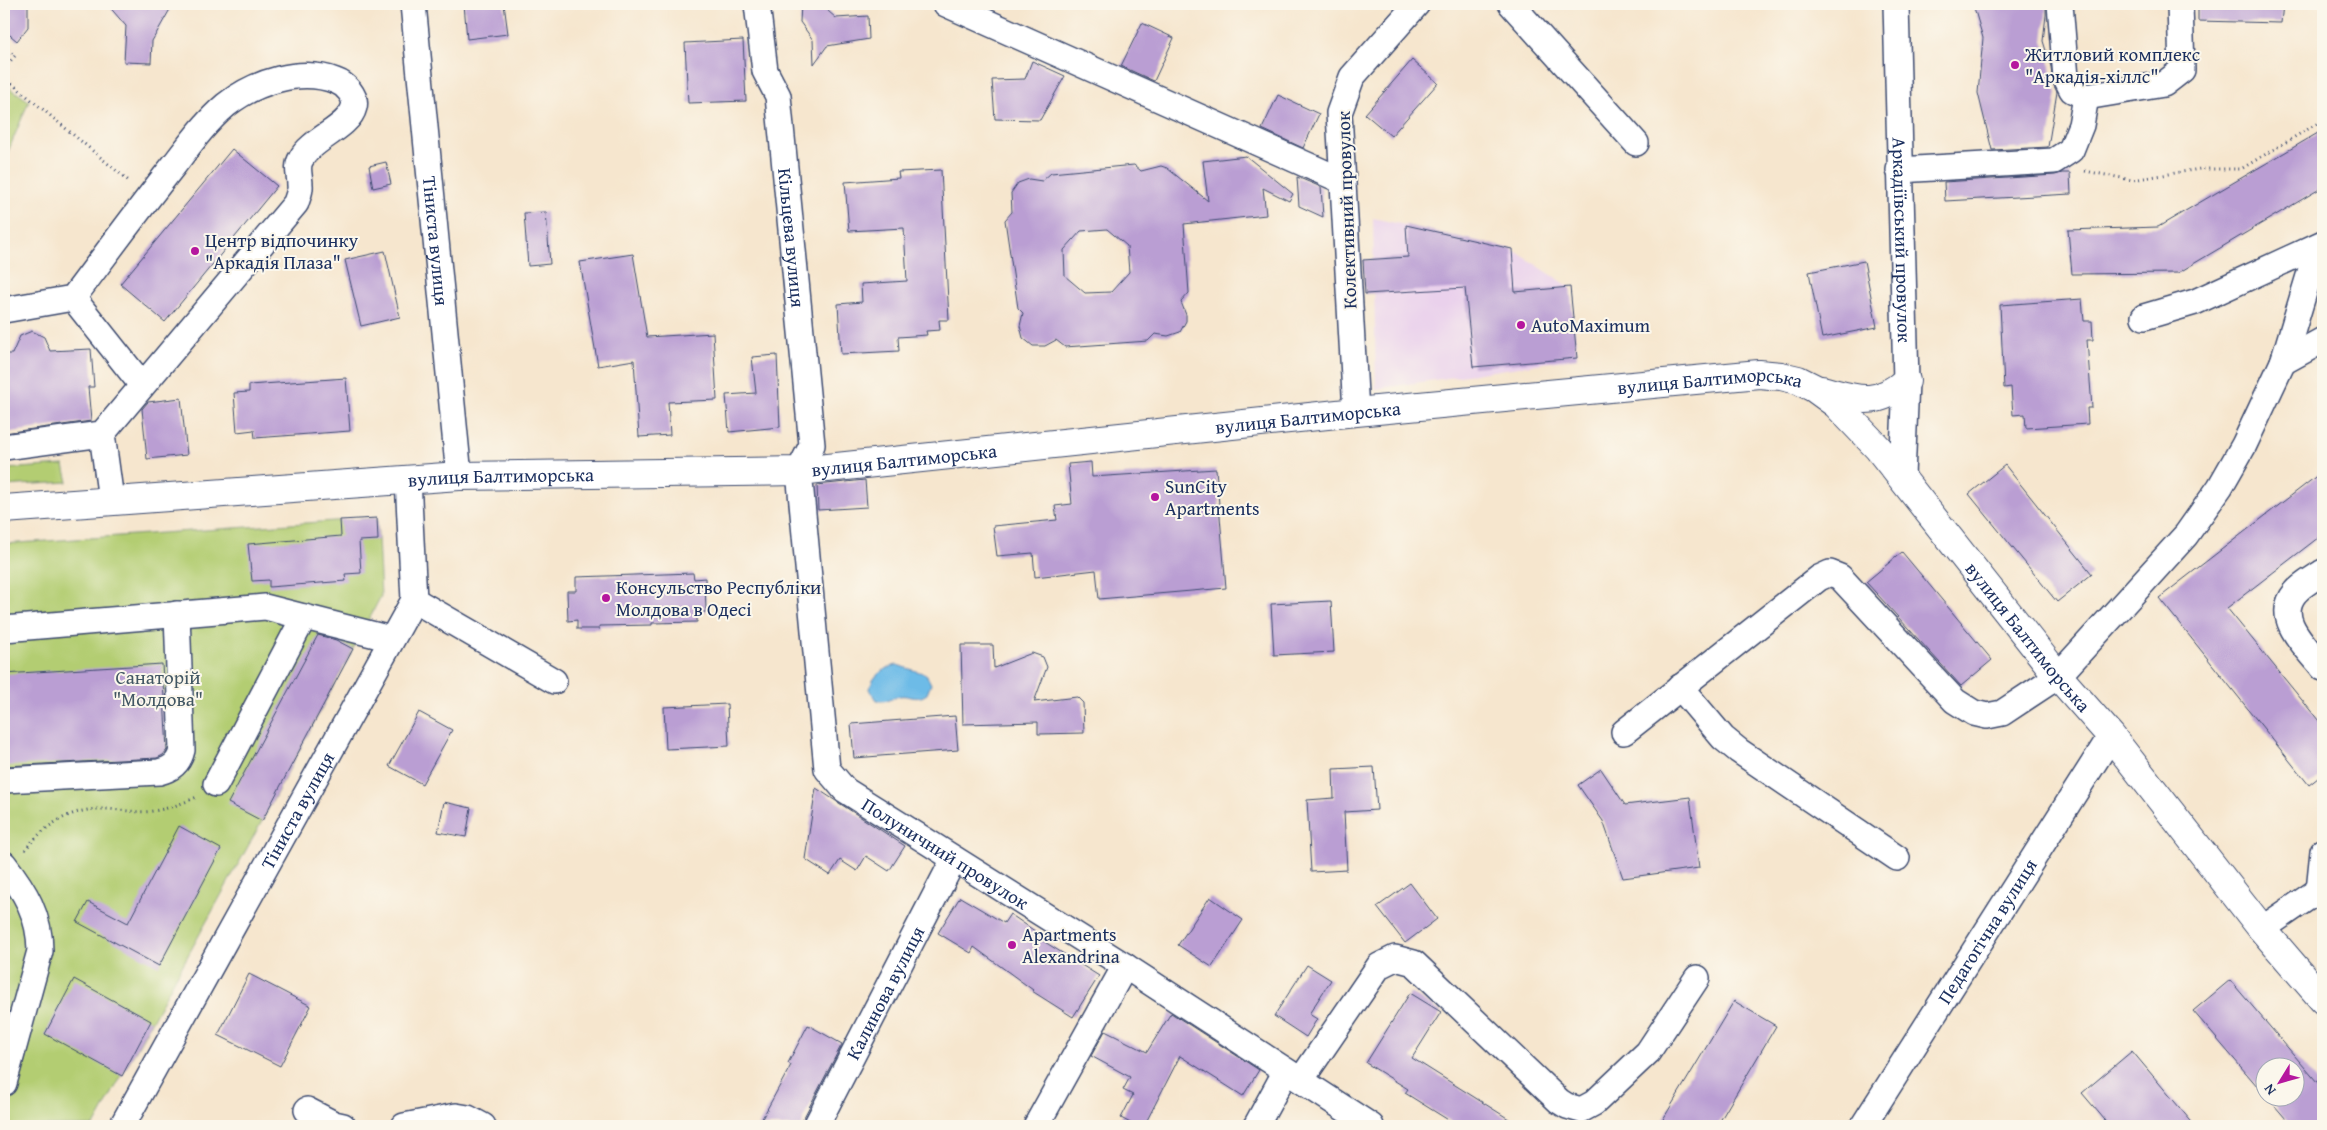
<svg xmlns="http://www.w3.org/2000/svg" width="2327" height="1130" viewBox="0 0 2327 1130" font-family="'Gentium Book Plus',serif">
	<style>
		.built { fill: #ead1ec }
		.green { fill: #b3cd72; stroke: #677e68 }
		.water { fill: #6dbbe7; stroke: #4475a2 }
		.building { fill: #ba9ed3; fill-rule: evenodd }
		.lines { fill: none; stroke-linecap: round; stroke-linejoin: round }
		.minor-casing { stroke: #3c4a6f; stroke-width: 28 }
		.major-casing { stroke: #3c4a6f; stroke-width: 30 }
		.path { stroke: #3c4a6f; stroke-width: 3; stroke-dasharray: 1 4; stroke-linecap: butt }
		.minor { stroke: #fff; stroke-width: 25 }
		.major { stroke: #fff; stroke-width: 28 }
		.poi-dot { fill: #b5179e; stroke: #fbf7ec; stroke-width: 2 }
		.labels { text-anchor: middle; stroke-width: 4; stroke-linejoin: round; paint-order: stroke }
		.poi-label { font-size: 19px; fill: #1b2f5e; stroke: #fbf7ec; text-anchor: start }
		.street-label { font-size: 19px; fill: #1b2f5e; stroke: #fbf7ec }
		.park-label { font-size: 19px; fill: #415663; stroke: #fbf7ec }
	</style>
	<rect width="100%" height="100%" fill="#fbf7ec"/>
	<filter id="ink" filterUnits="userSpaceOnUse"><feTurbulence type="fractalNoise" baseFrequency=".02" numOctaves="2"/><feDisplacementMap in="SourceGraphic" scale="10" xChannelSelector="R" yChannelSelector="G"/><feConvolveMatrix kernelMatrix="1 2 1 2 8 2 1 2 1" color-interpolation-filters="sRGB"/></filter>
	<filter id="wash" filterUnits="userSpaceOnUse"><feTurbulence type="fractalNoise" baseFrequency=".0096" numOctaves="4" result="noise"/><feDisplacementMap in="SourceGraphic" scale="20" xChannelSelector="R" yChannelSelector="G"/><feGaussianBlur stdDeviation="1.12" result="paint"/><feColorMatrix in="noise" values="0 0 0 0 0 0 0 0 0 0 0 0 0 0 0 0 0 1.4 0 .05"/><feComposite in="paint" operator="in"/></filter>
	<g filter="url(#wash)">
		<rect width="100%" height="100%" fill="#f6e6ce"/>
		<polygon class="built" points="1373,218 1512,249 1570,287 1577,358 1376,389"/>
		<g class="green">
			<polygon points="4,84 29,101 4,161"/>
			<polygon points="64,465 68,482 4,486 4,469"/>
			<polygon points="377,518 381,596 262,821 94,1126 4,1126 4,544"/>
		</g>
		<path class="water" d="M 897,665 L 926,674 L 931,684 L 927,694 C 916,702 910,694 899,696 C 889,698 885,704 875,699 L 870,689 C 872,675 885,668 897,665 Z"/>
		<g id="blocks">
			<g class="building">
				<polygon points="4,4 28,4 28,27 17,41 4,30"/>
				<polygon points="107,4 173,4 152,41 151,63 124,62 126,26"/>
				<polygon points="464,4 504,4 508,34 467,39"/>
				<polygon points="801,4 820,4 836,18 868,16 869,39 827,46 814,64 813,40 800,22"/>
				<polygon points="1973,4 2046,4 2046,15 2043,41 2051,67 2053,84 2057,92 2048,147 1992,150 1978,93 1983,38"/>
				<polygon points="2198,4 2283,4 2281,23 2198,21"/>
				<polygon points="1142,23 1174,38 1154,81 1121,66"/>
				<polygon points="743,40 746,101 688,103 685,43"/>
				<polygon points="1412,60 1438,83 1391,136 1365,114"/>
				<polygon points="1032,61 1065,76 1040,120 995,119 992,80 1025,79"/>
				<polygon points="1278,95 1319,114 1303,148 1262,129"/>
				<polygon points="2323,130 2323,187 2178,273 2072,274 2068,230 2158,227"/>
				<polygon points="232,149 277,186 165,322 120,284"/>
				<path d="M 1246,156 L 1293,194 L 1289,201 L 1263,188 L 1266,215 L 1184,224 L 1189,293 L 1181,302 L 1186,315 L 1186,321 L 1180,332 L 1168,336 L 1155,334 L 1148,341 L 1065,347 L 1056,340 L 1045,346 L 1033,346 L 1023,338 L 1020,326 L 1023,313 L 1018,308 L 1005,220 L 1012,212 L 1011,193 L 1018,183 L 1029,179 L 1042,181 L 1051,173 L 1134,165 L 1141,171 L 1161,166 L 1167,168 L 1208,201 L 1203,161 ZM 1107,229 L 1127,246 L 1129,272 L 1111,292 L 1085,293 L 1065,276 L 1064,250 L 1081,231 Z"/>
				<polygon points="386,162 391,184 373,188 369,166"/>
				<polygon points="941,170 949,320 939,320 940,330 926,331 927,335 898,337 899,351 841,354 838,304 862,302 861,284 907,281 904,228 849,231 845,182 899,178 898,172"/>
				<polygon points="2062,173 2070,173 2071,194 1945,201 1944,182 2055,175"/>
				<polygon points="1297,177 1321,187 1323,217 1299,206"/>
				<polygon points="546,212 550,264 528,266 524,213"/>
				<polygon points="1406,225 1512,249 1515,292 1570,287 1577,358 1473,367 1465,288 1365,294 1363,260 1408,257"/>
				<polygon points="385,251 400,317 361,326 345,260"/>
				<polygon points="633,254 647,337 713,333 717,400 668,402 670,435 639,437 634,360 598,366 580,262"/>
				<polygon points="1864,261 1877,327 1822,338 1809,272"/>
				<polygon points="2082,299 2084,321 2092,321 2093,340 2087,340 2092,408 2087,408 2088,424 2026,428 2025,414 2013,415 2011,387 2004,388 2000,305"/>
				<polygon points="32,331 44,337 50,351 91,349 94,387 88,387 91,421 4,433 4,354 12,354 20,336"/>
				<polygon points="777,355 780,427 729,432 726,395 756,393 752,357"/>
				<polygon points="346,378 350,431 255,438 254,430 237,432 234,393 249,392 249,385"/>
				<polygon points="181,398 187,455 147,459 142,409 148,402"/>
				<polygon points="1091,462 1092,477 1216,469 1226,588 1099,599 1096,570 1035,577 1033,553 997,556 993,526 1057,520 1055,506 1072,504 1068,464"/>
				<polygon points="2005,465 2092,574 2057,602 1969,494"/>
				<polygon points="2323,471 2323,534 2227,608 2323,726 2323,774 2309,785 2159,598"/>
				<polygon points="865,480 867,507 818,510 817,485"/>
				<polygon points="377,518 378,540 359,541 361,573 345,574 346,581 269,587 269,580 252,581 248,544 341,536 340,520"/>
				<polygon points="1902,552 1992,660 1961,686 1866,582"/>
				<polygon points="693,573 694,579 705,578 706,612 697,612 697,622 652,623 652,625 599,626 599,629 577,629 577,620 568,621 567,591 576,591 576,577"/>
				<polygon points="1331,601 1334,652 1274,655 1271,604"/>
				<polygon points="318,635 336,640 353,649 262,821 228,803"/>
				<polygon points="961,645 993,645 994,668 1032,653 1043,657 1047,667 1034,702 1077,697 1083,703 1084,733 1038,734 1038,722 963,724"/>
				<polygon points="162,664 167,750 163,755 157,758 6,766 4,674"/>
				<polygon points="727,704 729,746 666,749 664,707"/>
				<polygon points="419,712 452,730 422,784 389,766"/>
				<polygon points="955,716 958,750 854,758 851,724"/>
				<polygon points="1374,767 1377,810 1344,812 1347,870 1311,872 1307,800 1334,798 1333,769"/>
				<polygon points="1601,769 1625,805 1690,797 1699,868 1623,878 1603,821 1578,785"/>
				<polygon points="816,788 905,846 889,871 866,856 857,871 840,860 830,875 805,859"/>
				<polygon points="444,802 471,808 466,837 438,832"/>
				<polygon points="179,826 221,849 159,966 77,922 88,902 128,923"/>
				<polygon points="1410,883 1437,919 1405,943 1377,907"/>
				<polygon points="960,897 1004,923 1010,914 1042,936 1040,939 1099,976 1073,1017 1032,991 1033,990 974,947 971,953 938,933"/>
				<polygon points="1210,897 1243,920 1212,967 1178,945"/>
				<polygon points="1307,965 1331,980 1309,1014 1317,1019 1306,1037 1274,1016"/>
				<polygon points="249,974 311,1006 280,1066 218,1035"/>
				<polygon points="74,979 151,1021 122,1076 45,1034"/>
				<polygon points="2230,980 2323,1089 2323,1126 2292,1126 2268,1098 2294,1098 2294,1068 2264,1068 2264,1094 2193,1011"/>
				<polygon points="1410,993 1441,1012 1412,1058 1520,1126 1458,1126 1405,1093 1408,1089 1366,1063"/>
				<polygon points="1734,1001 1776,1026 1717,1126 1659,1126"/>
				<polygon points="1171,1013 1259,1070 1243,1096 1180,1056 1144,1126 1136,1126 1121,1118 1133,1095 1123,1090 1130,1077 1091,1056 1105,1031 1147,1052"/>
				<polygon points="808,1025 842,1044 803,1119 802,1126 758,1126 791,1065 788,1063"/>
				<polygon points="2132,1051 2195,1126 2110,1126 2082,1093"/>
			</g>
		</g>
	</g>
	<g filter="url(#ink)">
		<use href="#blocks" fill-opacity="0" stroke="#3c4a6f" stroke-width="1"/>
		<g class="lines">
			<defs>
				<g id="minor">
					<path id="s1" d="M 413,4 L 459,476"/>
					<path id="s2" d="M 757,4 L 765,71 L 778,96 L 812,445 L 799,471 L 827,769 L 845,790 L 1125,966 L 1371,1126"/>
					<polyline points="946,4 1343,181"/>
					<polyline points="1511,4 1636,143"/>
					<path id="s3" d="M 1896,4 L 1906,381 L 1902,476"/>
					<polyline points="2060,4 2066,78 2072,90 2086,97 2164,84 2182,70 2180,4"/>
					<polyline points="1899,170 2054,161 2071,150 2081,125 2086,97"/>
					<polyline points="73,298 142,385"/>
					<path d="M 4,310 L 73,298 C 106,254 139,209 174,165 C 190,144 206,122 226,105 C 255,82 301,67 336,81 C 345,84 357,96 354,107 C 349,128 311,139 301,159 C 296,167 300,176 300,185 C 301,191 297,198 296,203 L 102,434 L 4,447"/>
					<polyline points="2144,317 2195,302 2323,243"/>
					<polyline points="2283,362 2323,340"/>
					<polyline points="1356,412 1339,113 1352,77 1417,4"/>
					<polyline points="102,434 111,500"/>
					<path d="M 2323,572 C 2315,578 2302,584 2295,593 C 2273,619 2308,648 2323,668"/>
					<polyline points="414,600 554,681"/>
					<polyline points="4,629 265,607 391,639"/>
					<polyline points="1680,687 1723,738 1739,751 1897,858"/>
					<polyline points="1624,732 1819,578 1830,573 1840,577 1955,701 1974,713 1987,716 2002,713 2058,676 2186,535 2220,487 2244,445 2283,362 2318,246"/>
					<path d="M 4,780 L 159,772 C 172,769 179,763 182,750 L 177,614"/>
					<polyline points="216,784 304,617"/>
					<path d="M 4,864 C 25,891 40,916 40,951 L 4,1083"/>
					<polyline points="2319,890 2323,851"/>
					<polyline points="2262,929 2319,890 2323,890"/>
					<polyline points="1301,1080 1379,966 1395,958 1414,963 1559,1101 1567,1106 1581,1110 1594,1103 1648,1052 1697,978"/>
					<polyline points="307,1110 334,1124 343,1126"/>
					<path id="s4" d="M 122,1126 L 414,600 L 408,479"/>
					<polyline points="404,1126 456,1116 468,1118 483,1126"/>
					<path id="s5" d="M 816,1126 L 954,859"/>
					<polyline points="1036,1126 1125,966"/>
					<polyline points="1256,1126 1286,1071"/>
					<path id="s6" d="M 1863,1126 L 2111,736"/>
				</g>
				<g id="major">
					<path d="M 1822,390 C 1856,399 1876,408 1906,381"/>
					<path id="s7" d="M 4,509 L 459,476 L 799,471 L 1356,412 L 1759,374 L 1781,376 L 1798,380 L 1814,388 L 1836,404 L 1878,448 L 2058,676 L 2111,736 L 2262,929 L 2323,1000"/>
				</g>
			</defs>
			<use href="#minor" class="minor-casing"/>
			<use href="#major" class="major-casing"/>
			<g class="path">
				<polyline points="4,52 7,49 15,56 4,68"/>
				<polyline points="4,77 130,182"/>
				<polyline points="2085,171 2132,180 2200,169 2241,169 2323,120"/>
				<path d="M 25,850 C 44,826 68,810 99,809 C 117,808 136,814 153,811 C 168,809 183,803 197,797"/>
			</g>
			<use href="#minor" class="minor"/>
			<use href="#major" class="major"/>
		</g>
	</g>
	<g class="poi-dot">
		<circle cx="2015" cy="65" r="5"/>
		<circle cx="195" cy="251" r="5"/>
		<circle cx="1521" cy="325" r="5"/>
		<circle cx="1155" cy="497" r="5"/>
		<circle cx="606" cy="598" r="5"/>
		<circle cx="1012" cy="945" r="5"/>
	</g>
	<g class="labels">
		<g class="poi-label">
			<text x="2025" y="61">Житловий комплекс<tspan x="2025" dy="22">"Аркадія-хіллс"</tspan></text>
			<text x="205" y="247">Центр відпочинку<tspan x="205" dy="22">"Аркадія Плаза"</tspan></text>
			<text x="1531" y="332">AutoMaximum</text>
			<text x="1165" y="493">SunCity<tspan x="1165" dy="22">Apartments</tspan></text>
			<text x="616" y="594">Консульство Республіки<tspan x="616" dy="22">Молдова в Одесі</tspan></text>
			<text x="1022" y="941">Apartments<tspan x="1022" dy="22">Alexandrina</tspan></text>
		</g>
		<g class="street-label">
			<text transform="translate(1346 210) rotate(-92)" y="7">Колективний провулок</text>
			<text dy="7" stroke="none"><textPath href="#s2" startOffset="238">Кільцева вулиця</textPath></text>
			<text dy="7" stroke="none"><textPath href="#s1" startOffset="238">Тіниста вулиця</textPath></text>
			<text dy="7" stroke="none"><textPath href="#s3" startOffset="236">Аркадіївський провулок</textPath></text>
			<text dy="7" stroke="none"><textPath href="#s7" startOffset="1712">вулиця Балтиморська</textPath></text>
			<text dy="7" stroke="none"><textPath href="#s7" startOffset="1308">вулиця Балтиморська</textPath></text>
			<text dy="7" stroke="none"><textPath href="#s7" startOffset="902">вулиця Балтиморська</textPath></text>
			<text dy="7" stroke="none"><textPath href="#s7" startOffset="498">вулиця Балтиморська</textPath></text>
			<text dy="7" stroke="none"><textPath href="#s7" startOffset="2148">вулиця Балтиморська</textPath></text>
			<text dy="7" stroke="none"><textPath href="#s4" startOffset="361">Тіниста вулиця</textPath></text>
			<text dy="7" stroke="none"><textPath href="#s2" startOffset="921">Полуничний провулок</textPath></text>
			<text dy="7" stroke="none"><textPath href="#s6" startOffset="231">Педагогічна вулиця</textPath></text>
			<text dy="7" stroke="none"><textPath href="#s5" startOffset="150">Калинова вулиця</textPath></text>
		</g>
		<g class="park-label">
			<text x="158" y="684">Санаторій<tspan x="158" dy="22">"Молдова"</tspan></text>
		</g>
	</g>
	<rect width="2327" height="1130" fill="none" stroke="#fbf7ec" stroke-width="20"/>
	<g transform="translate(2280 1082) rotate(233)"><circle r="24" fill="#fbf7ec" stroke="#a1a7b3"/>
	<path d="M0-4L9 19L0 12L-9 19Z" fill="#b5179e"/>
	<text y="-8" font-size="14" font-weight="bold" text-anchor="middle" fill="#1b2f5e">N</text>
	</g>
</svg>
